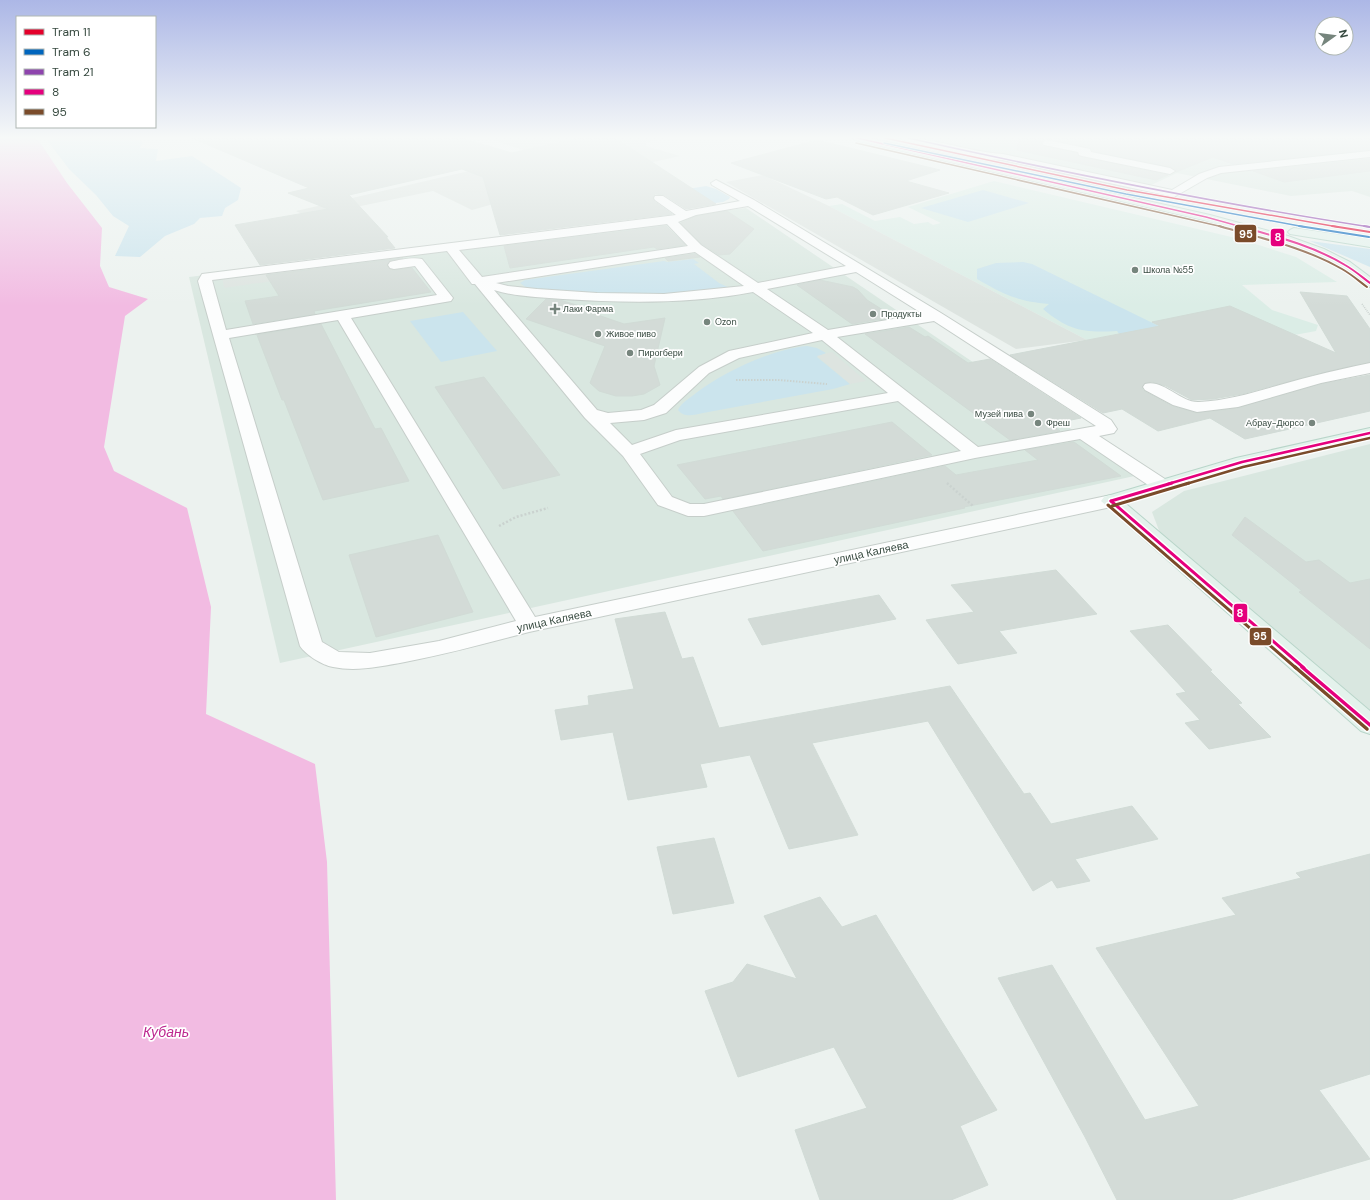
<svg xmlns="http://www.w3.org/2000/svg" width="1370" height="1200" viewBox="0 0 1370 1200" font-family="'DM Sans',sans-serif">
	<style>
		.residential { fill: #d9e7e0 }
		.education { fill: #dbede6 }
		.green { fill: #cbe4ed }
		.parking { fill: #dde4e0 }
		.water { fill: #f2bbe2 }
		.building { fill: #d3dbd7; stroke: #d1dbd6 }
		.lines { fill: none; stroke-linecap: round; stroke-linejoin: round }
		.minor-casing { stroke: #c6ceca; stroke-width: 2 }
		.major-casing { stroke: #b8d5c9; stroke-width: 2 }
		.path-far2 { stroke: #cad2cf; stroke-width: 1.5; stroke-dasharray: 1 1; stroke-linecap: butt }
		.path-far1 { stroke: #cad2cf; stroke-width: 2; stroke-dasharray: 1.5 1.5; stroke-linecap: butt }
		.path { stroke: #cad2cf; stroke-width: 2.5; stroke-dasharray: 2 2; stroke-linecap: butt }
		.minor { fill: #fcfdfd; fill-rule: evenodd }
		.major { fill: #e4f2ec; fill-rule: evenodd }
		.bus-1-far4-casing { stroke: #fff; stroke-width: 3 }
		.bus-1-far3-casing { stroke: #fff; stroke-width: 4 }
		.bus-1-far2-casing { stroke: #fff; stroke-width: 5 }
		.bus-1-far1-casing { stroke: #fff; stroke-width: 6 }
		.bus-1-casing { stroke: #fff; stroke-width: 6 }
		.bus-2-far4-casing { stroke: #fff; stroke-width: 3 }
		.bus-2-far3-casing { stroke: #fff; stroke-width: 4 }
		.bus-2-far2-casing { stroke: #fff; stroke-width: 5 }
		.bus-2-far1-casing { stroke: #fff; stroke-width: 6 }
		.bus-2-casing { stroke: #fff; stroke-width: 6 }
		.bus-1-far4 { stroke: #e5007d; stroke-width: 1.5 }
		.bus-1-far3 { stroke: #e5007d; stroke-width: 2 }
		.bus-1-far2 { stroke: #e5007d; stroke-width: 2.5 }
		.bus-1-far1 { stroke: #e5007d; stroke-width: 3 }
		.bus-1 { stroke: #e5007d; stroke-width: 3.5 }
		.bus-2-far4 { stroke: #7a4b2a; stroke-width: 1.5 }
		.bus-2-far3 { stroke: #7a4b2a; stroke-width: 2 }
		.bus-2-far2 { stroke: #7a4b2a; stroke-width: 2.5 }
		.bus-2-far1 { stroke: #7a4b2a; stroke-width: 3 }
		.bus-2 { stroke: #7a4b2a; stroke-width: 3.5 }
		.tram-1-far1-casing { stroke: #fff; stroke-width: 3 }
		.tram-1-casing { stroke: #fff; stroke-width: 4 }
		.tram-2-far1-casing { stroke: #fff; stroke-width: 3 }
		.tram-2-casing { stroke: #fff; stroke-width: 4 }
		.tram-3-far1-casing { stroke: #fff; stroke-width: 3 }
		.tram-3-casing { stroke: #fff; stroke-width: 4 }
		.tram-1-far1 { stroke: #e4002b; stroke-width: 1.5 }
		.tram-1 { stroke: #e4002b; stroke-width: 2 }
		.tram-2-far1 { stroke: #0065bd; stroke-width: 1.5 }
		.tram-2 { stroke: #0065bd; stroke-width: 2 }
		.tram-3-far1 { stroke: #8e44ad; stroke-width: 1.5 }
		.tram-3 { stroke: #8e44ad; stroke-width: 2 }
		.poi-dot { fill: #76857d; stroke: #fff; stroke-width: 1.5 }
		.labels { text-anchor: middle; stroke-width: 3.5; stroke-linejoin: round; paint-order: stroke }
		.far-poi-label { font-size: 9px; fill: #374a40; stroke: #fff; text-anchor: start }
		.street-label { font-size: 11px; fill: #374a40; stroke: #fff }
		.near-water-label { font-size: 14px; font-style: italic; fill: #bd2890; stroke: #fff }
		.line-badge { stroke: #fff; stroke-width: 1.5 }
		.badge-label { font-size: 11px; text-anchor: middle; font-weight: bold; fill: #fff }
	</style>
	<rect width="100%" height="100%" fill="#ecf2ef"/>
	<g class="residential">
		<polygon points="879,138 1370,138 1370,197 1352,191 1291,196 1177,173 1132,194"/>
		<polygon points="746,208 1139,475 280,663 189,277"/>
		<polygon points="1370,444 1370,716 1163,541 1152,512 1184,491"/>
	</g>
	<polygon class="education" points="994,181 1240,239 1296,257 1337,282 1242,285 1272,310 1318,325 1316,331 1166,359 1117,334 1087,340 829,206 842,204 875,221 900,217 914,224 928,222 933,225 941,223 908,207"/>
	<g class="green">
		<polygon points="57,138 135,138 143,142 140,148 158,149 156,161 192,156 241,188 238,200 225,208 222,216 200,218 194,224 165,236 140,257 115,256 129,226 113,216 96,195 69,169 47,140"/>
		<polygon points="706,186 716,189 730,197 729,199 723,202 692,206 670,192"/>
		<polygon points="983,190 1029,203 968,222 921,208"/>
		<polygon points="1310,241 1370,249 1370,267"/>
		<polygon points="693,259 699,263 694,264 719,283 732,289 713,292 618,296 527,288 520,283 525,280 664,261 667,262"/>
		<path d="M 1023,262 L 1032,264 L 1167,330 L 1122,338 L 1117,331 C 1085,333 1069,331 1043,309 L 1049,304 C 1017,301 1005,295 977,279 L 977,269 L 996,263 Z"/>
		<polygon points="463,312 497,351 441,362 410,321"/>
		<path d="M 807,346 L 817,348 L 826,353 L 817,357 L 850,384 L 833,389 L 703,413 C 694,415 684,418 678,410 C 681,403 690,398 696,393 C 724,372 772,349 807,346 Z"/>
	</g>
	<g class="parking">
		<polygon points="487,138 666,138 646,143 646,146 680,156 604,173 472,210 433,191 308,217 296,211 538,155"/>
		<polygon points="763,175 829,206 1087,340 1016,349 726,182"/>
		<polygon points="342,260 348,270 224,288 222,276"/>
		<polygon points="832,352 866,381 850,384 817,356"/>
	</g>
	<polygon class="water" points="0,138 34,138 39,141 67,183 102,228 100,266 109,287 148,299 125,316 104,447 114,471 187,508 211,607 206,714 315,764 327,862 336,1200 0,1200"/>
	<g class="building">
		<polygon points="192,138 461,138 512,153 579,138 615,138 716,204 686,209 664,195 655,194 653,197 654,201 672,214 500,235 483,177 462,169 349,195 388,237 386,237 395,248 260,265 235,225 328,209 288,193 309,188"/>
		<polygon points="1019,138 1146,138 1147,141 1171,138 1370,138 1370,150 1233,164 1213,157 1176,172 1170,167 1092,151 1090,148 1047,139 1041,143 1044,146 1077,153 1079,156 1082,157 1168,175 1156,180 1017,150"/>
		<polygon points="817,140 940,170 906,181 949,193 873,215 837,197 826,199 731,163"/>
		<polygon points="1370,159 1370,171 1284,182 1253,171"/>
		<polygon points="727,211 754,229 730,254 719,255 702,244 681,223 696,216"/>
		<polygon points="666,226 685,245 657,249 654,247 510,268 504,246"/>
		<polygon points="695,254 700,257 668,261 665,258"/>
		<polygon points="403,258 390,261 387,266 390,269 394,270 412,268 431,292 314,311 315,314 253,324 245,301 279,296 266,275"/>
		<polygon points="820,280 853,287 858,290 867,300 894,317 852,324 797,285"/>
		<polygon points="1300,292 1347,296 1370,329 1370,362 1320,373 1242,394 1213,399 1192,400 1166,386 1152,382 1145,383 1142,388 1144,391 1172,406 1197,413 1238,408 1321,384 1370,375 1370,411 1245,439 1210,418 1158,431 1122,409 1103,413 1010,355 1160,326 1152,322 1230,306 1336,353"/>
		<polygon points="546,299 560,300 583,307 592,313 624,324 665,318 654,366 660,385 644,394 632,396 616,396 599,391 590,383 605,346 526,319"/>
		<polygon points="321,324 375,429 381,428 409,481 323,500 284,400 282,400 257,335"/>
		<polygon points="909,327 925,337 928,336 968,363 990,359 1081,418 1051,424 1060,431 1010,440 865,334"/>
		<polygon points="484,377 560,475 503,489 435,387"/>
		<polygon points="892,422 932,455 723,499 721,496 705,499 677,465"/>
		<polygon points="1074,442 1121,476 964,507 965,508 763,551 733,511 945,466 956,475 1038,460 1025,450"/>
		<polygon points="1245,517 1306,562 1319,560 1350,583 1370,579 1370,649 1299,592 1302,591 1232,535"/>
		<polygon points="438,535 473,612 376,637 349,555"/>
		<polygon points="1056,570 1097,614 999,631 1017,653 958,664 926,620 974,612 951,585"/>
		<polygon points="879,595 896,619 762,645 748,619"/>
		<polygon points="665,612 682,659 693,657 719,728 950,686 1024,794 1030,793 1051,824 1132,806 1158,839 1075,859 1090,881 1057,888 1052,880 1033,891 928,721 812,743 858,835 789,849 750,755 700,764 707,787 628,800 613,732 561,740 555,710 589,705 588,696 634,689 615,619"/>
		<polygon points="1168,625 1212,670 1210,671 1242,703 1238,704 1271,737 1209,749 1185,723 1200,720 1176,694 1186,692 1130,631"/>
		<polygon points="714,838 734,903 673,914 657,847"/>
		<polygon points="1370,854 1370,1074 1319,1090 1370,1159 1230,1200 1117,1200 1085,1137 998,978 1052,965 1145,1120 1199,1106 1096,948 1236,915 1222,898 1301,878 1296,873"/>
		<polygon points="820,897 842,927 876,915 997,1110 960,1126 988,1185 951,1200 820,1200 795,1130 867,1108 834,1047 738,1077 705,991 733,982 747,964 797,979 764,916"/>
	</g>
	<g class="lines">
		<defs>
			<g id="minor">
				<path d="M 901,138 C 936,138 969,152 1003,154 L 1172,190 L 1199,174 L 1219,167 L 1370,151 L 1370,157 L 1221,173 L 1207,178 L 1174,197 L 1003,160 L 987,159 L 906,141 Z"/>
				<polygon points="1047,140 1090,149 1091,152 1170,168 1175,171 1170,174 1082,156 1079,155 1078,152 1044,145 1042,143"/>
				<path d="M 716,180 L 754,200 L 941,313 L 1111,420 L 1117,429 L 1114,433 L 1099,436 L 1168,481 L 1170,485 L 1168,489 L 1161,491 L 1154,489 L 1080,439 L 975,458 L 704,516 L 688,516 L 658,505 L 623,456 L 585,418 L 475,284 L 472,284 L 447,251 L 212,280 L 226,330 L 437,295 L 415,266 L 394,269 L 390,268 L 388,265 L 390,262 C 399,260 413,257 422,259 L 453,298 L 451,301 L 351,318 L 535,617 L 1111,495 L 1118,497 L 1121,501 L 1118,505 L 1111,507 L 529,632 C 488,643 447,654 405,662 C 382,666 357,672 333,667 C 322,665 306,655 300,646 L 201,292 L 198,281 L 202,274 L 676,215 L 655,200 L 654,198 L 655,196 L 663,196 L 686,211 L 740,201 L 712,185 L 711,183 ZM 748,206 L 846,266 L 758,283 L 701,245 L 678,222 L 696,215 ZM 667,224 L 688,246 L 482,277 L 459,250 ZM 695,252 L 744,286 L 664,294 L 597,293 L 537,289 L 508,286 L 496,283 ZM 856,272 L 923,314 L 828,330 L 767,289 ZM 494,290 C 516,297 540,297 563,299 C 626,303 691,304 753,292 L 813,333 L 729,351 L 699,367 L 654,405 L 641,410 L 608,413 L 597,410 ZM 338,320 L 516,621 L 439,641 L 370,653 L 339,652 L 322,642 L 229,338 ZM 934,321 L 1096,426 L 978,447 L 837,337 ZM 822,340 L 888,393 L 676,430 L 632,445 L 610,423 L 644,420 L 666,413 L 709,373 L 739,358 ZM 898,401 L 961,451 L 704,504 L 690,504 L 672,497 L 640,454 L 680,440 Z"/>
				<path d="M 1370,363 L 1370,373 L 1321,383 L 1238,407 L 1197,412 L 1173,405 L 1145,390 L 1143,387 L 1145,384 C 1164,379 1180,403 1199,402 C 1238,400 1275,385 1313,376 C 1332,371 1351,367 1370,363 Z"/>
			</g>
			<g id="major">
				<polygon points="852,138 869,138 1210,215 1288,236 1324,249 1350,262 1370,277 1370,287 1365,286 1342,268 1316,255 1280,242 1203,220 857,141"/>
				<polygon points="1294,228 1370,239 1370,247 1290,234 1288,232 1290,230"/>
				<polygon points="1370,428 1370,438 1247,466 1125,503 1370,711 1370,734 1361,731 1101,501 1104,497 1236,458"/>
			</g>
		</defs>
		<use href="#minor" class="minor-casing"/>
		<use href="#major" class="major-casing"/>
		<polyline class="path-far2" points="1362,304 1370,315"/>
		<polyline class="path-far1" points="736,380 778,380 827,384"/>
		<g class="path">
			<polyline points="947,483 973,506"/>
			<polyline points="499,526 516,517 548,508"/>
		</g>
		<use href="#minor" class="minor"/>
		<use href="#major" class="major"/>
		<defs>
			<polyline id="bus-1-far4" points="857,138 1206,217 1242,227"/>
			<path id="bus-1-far3" d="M 1238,226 C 1274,236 1312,245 1345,265 C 1354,270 1362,277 1370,283"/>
			<polyline id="bus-1-far2" points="1168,484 1242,462 1370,433"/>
			<g id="bus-1-far1">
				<polyline points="1111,501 1304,668"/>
				<polyline points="1111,501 1172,483"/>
			</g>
			<polyline id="bus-1" points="1302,667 1370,725"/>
			<polyline id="bus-2-far4" points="856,143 1223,227"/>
			<path id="bus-2-far3" d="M 1219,226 C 1260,238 1304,247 1342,269 C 1351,274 1359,281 1367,287"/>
			<polyline id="bus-2-far2" points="1186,484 1243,467 1370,438"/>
			<g id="bus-2-far1">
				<polyline points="1108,505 1296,668"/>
				<polyline points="1112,506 1189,483"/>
			</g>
			<polyline id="bus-2" points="1295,667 1367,729"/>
		</defs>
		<use href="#bus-1-far4" class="bus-1-far4-casing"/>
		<use href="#bus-1-far3" class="bus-1-far3-casing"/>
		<use href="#bus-1-far2" class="bus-1-far2-casing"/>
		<use href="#bus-1-far1" class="bus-1-far1-casing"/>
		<use href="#bus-1" class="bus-1-casing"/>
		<use href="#bus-2-far4" class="bus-2-far4-casing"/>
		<use href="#bus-2-far3" class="bus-2-far3-casing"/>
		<use href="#bus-2-far2" class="bus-2-far2-casing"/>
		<use href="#bus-2-far1" class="bus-2-far1-casing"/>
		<use href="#bus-2" class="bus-2-casing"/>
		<use href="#bus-1-far4" class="bus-1-far4"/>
		<use href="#bus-1-far3" class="bus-1-far3"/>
		<use href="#bus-1-far2" class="bus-1-far2"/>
		<use href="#bus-1-far1" class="bus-1-far1"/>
		<use href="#bus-1" class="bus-1"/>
		<use href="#bus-2-far4" class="bus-2-far4"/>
		<use href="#bus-2-far3" class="bus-2-far3"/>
		<use href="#bus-2-far2" class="bus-2-far2"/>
		<use href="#bus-2-far1" class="bus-2-far1"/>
		<use href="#bus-2" class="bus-2"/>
		<defs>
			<polyline id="tram-1-far1" points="885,138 1127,190 1338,227"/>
			<polyline id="tram-1" points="1332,226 1370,232"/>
			<polyline id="tram-2-far1" points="884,143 1126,194 1305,227"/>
			<polyline id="tram-2" points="1299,226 1369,237"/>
			<path id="tram-3-far1" d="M 908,138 C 1061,172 1215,203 1370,227"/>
			<polyline id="tram-3" points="1364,226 1370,227"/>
		</defs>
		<use href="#tram-1-far1" class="tram-1-far1-casing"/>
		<use href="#tram-1" class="tram-1-casing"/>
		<use href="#tram-2-far1" class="tram-2-far1-casing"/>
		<use href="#tram-2" class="tram-2-casing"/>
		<use href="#tram-3-far1" class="tram-3-far1-casing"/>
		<use href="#tram-3" class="tram-3-casing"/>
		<use href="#tram-1-far1" class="tram-1-far1"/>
		<use href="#tram-1" class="tram-1"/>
		<use href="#tram-2-far1" class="tram-2-far1"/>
		<use href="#tram-2" class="tram-2"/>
		<use href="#tram-3-far1" class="tram-3-far1"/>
		<use href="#tram-3" class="tram-3"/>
	</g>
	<linearGradient id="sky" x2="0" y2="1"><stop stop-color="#acb7e6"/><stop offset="0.45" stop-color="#f6f9f8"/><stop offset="1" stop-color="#f6f9f8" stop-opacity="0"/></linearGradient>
	<rect width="1370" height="306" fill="url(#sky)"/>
	<g class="poi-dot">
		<circle cx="1135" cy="270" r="4"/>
		<path d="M553 303h4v4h4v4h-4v4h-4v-4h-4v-4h4z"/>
		<circle cx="873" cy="314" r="4"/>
		<circle cx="707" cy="322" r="4"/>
		<circle cx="598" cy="334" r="4"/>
		<circle cx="630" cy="353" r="4"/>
		<circle cx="1031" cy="414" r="4"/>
		<circle cx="1038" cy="423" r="4"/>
		<circle cx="1312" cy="423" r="4"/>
	</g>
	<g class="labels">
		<g class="far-poi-label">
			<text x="1143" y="273">Школа №55</text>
			<text x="563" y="312">Лаки Фарма</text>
			<text x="881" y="317">Продукты</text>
			<text x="715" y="325">Ozon</text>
			<text x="606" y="337">Живое пиво</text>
			<text x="638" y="356">Пирогбери</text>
			<text x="1023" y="417" text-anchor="end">Музей пива</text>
			<text x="1046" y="426">Фреш</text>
			<text x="1304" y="426" text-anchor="end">Абрау-Дюрсо</text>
		</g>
		<g class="street-label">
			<text transform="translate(871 552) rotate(-12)" y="4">улица Каляева</text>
			<text transform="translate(554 620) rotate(-12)" y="4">улица Каляева</text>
		</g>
		<g class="near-water-label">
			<text x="166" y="1037">Кубань</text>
		</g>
	</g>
	<g class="line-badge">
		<rect x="1234" y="224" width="23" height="19" rx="4" fill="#7a4b2a"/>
		<rect x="1270" y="228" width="15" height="19" rx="4" fill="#e5007d"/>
		<rect x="1233" y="603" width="15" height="20" rx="4" fill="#e5007d"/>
		<rect x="1249" y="627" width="23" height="19" rx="4" fill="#7a4b2a"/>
	</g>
	<g class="badge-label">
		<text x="1246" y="238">95</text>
		<text x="1278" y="241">8</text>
		<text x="1240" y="617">8</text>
		<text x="1260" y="640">95</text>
	</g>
	<rect x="16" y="16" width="140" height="112" fill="#ffffff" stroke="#afb7b3"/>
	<rect x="24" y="29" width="20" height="6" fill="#e4002b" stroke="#afb7b3"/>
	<text x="52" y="36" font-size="12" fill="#374a40">Tram 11</text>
	<rect x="24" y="49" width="20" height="6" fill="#0065bd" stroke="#afb7b3"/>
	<text x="52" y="56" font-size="12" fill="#374a40">Tram 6</text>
	<rect x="24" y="69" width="20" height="6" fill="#8e44ad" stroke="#afb7b3"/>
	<text x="52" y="76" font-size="12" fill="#374a40">Tram 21</text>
	<rect x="24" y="89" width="20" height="6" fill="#e5007d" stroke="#afb7b3"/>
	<text x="52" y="96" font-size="12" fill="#374a40">8</text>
	<rect x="24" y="109" width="20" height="6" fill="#7a4b2a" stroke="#afb7b3"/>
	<text x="52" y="116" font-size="12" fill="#374a40">95</text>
	<g transform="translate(1334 36) rotate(76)"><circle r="19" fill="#ffffff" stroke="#afb7b3"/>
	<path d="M0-3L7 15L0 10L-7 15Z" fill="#76857d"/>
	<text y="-6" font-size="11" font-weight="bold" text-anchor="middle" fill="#374a40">N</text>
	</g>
</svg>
